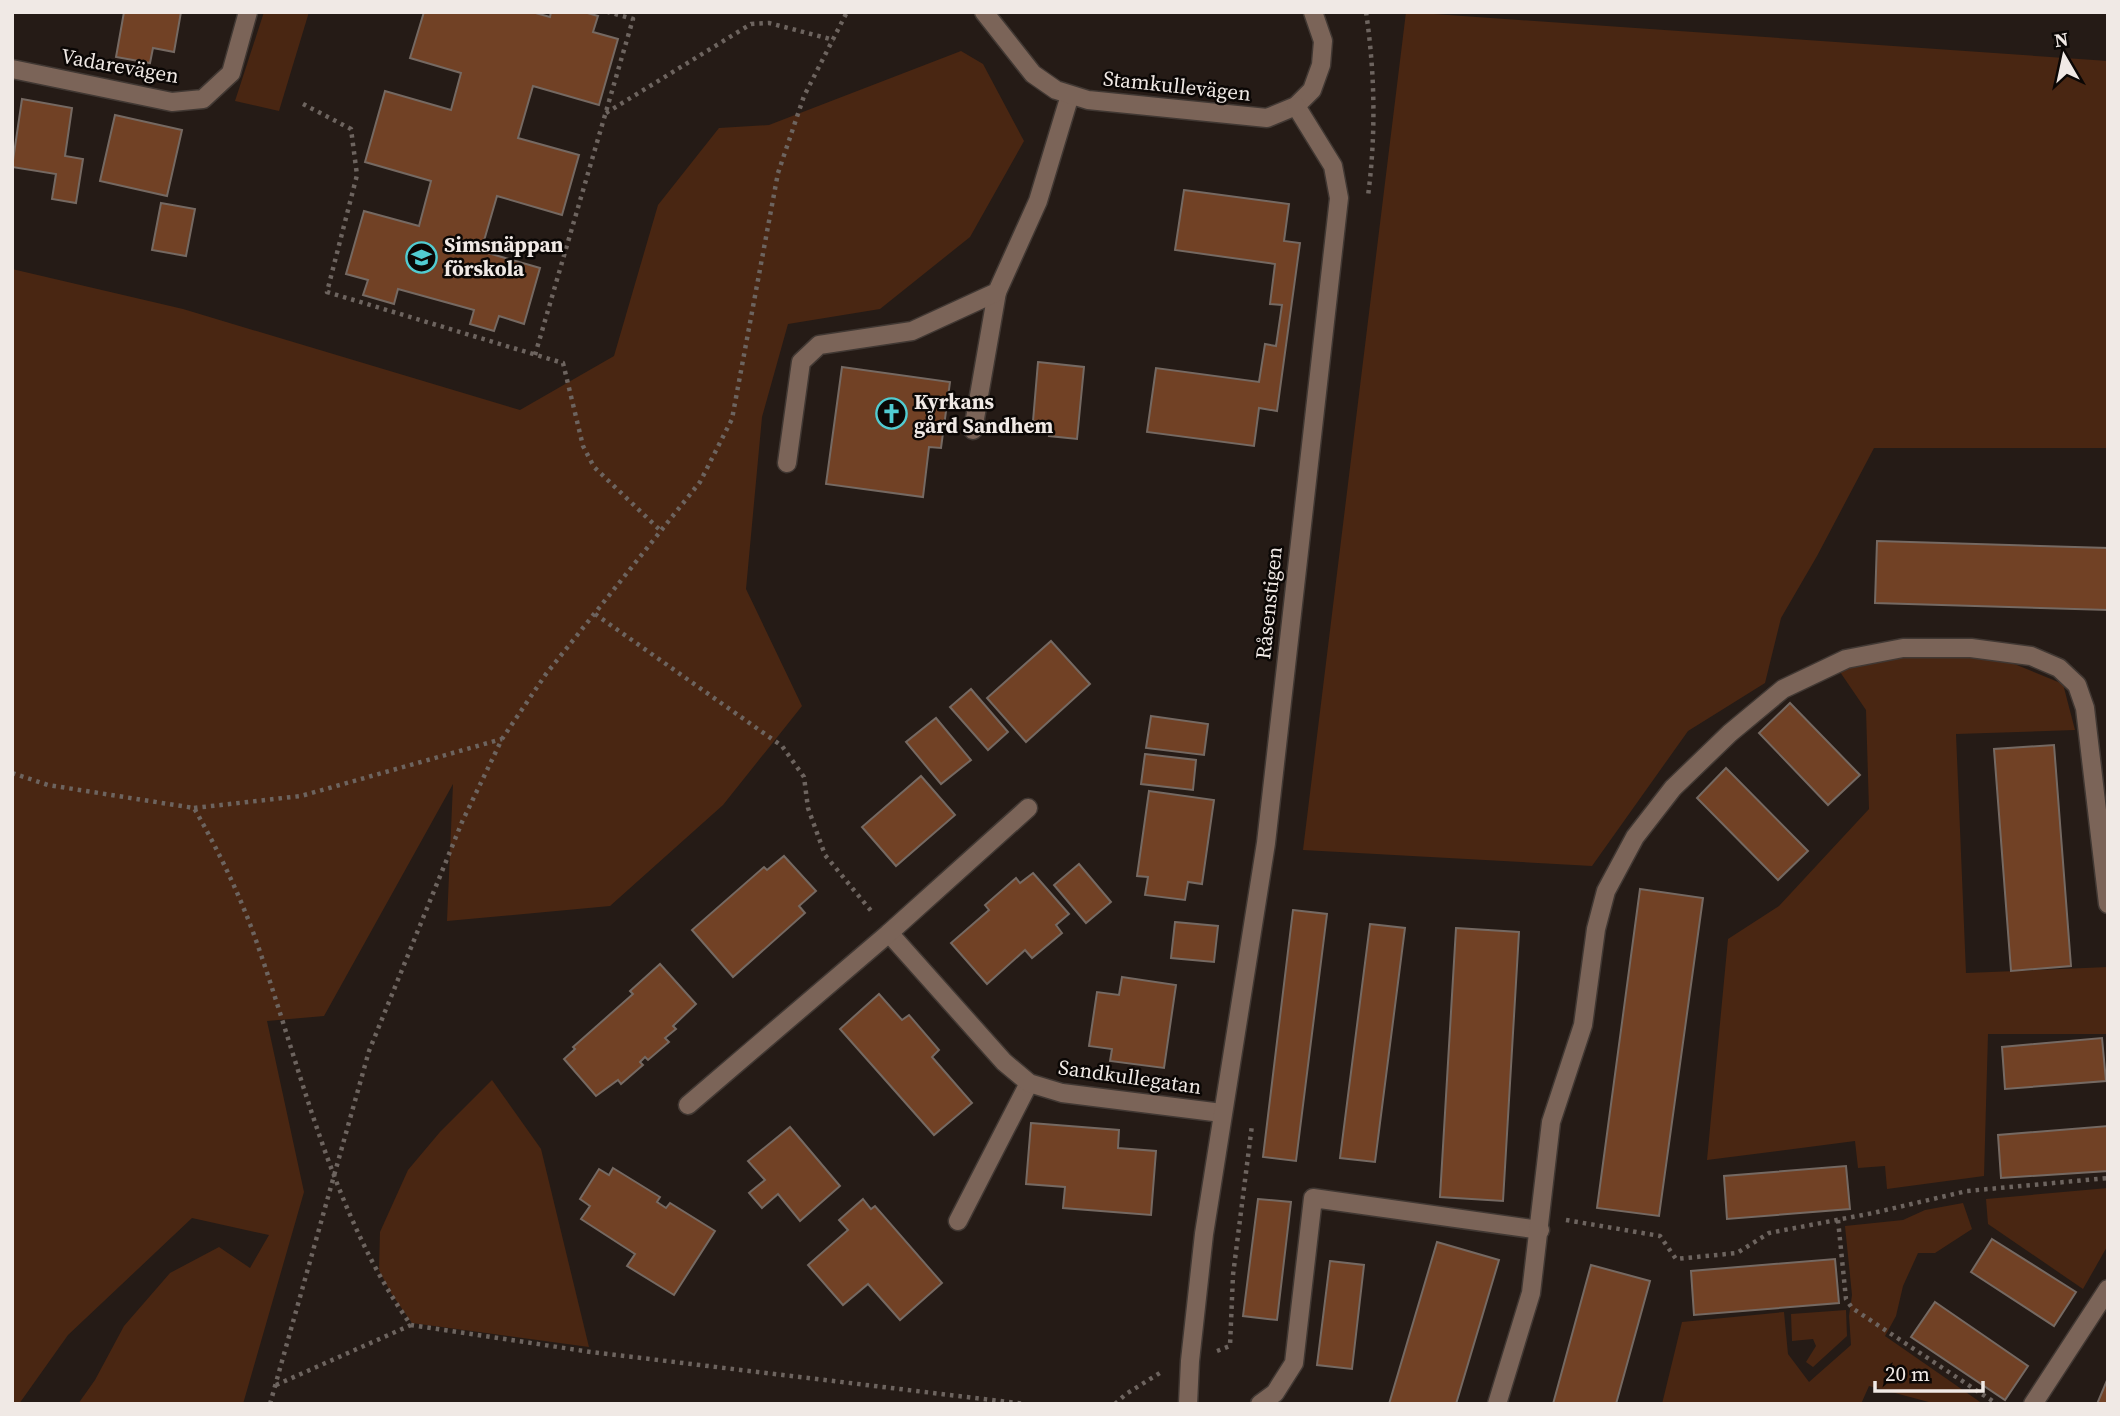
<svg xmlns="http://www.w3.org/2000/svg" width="2120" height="1416" viewBox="0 0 2120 1416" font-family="'Source Serif 4',serif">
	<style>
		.green { fill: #492612 }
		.building { fill: #714125; stroke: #756962; stroke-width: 2 }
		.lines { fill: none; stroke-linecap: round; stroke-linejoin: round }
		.service-casing { stroke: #413833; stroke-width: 21 }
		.minor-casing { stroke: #413833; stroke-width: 21 }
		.path { stroke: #6d645f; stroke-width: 4.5; stroke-dasharray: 3.5 5; stroke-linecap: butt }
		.service { stroke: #7b6458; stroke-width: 18 }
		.minor { stroke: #7b6458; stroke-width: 18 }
		.labels { text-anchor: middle; stroke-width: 5; stroke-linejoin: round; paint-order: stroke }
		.street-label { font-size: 21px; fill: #f0e9e5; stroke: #0b0705 }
		.poi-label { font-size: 21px; font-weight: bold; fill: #f0e9e5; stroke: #0b0705; text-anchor: start }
	</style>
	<rect width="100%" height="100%" fill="#251b16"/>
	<g class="green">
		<polygon points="264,12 309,12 279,111 235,101"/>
		<polygon points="1406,12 2108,61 2108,448 1874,448 1817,556 1781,618 1765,683 1688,731 1592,866 1303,850"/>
		<polygon points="961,51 983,64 1024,141 970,237 880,309 788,324 762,417 746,589 802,706 723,805 610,906 447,921 453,784 324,1016 267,1021 304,1192 243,1404 78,1404 95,1380 124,1326 170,1273 219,1247 250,1268 269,1235 192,1218 68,1335 19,1404 12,1404 12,269 183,309 520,410 614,356 658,205 719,128 769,125"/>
		<polygon points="1934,655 2007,661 2063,684 2075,730 1956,734 1966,973 2108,967 2108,1034 1988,1034 1984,1176 1887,1189 1885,1166 1858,1168 1855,1141 1707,1160 1728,939 1779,906 1869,809 1866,710 1838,669 1892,659"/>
		<polygon points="492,1080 541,1149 589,1347 412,1323 391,1293 379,1270 380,1232 408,1170 440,1132"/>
		<polygon points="2108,1188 2108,1245 2083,1289 1988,1224 1986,1199"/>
		<polygon points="1963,1203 1972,1229 1935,1253 1918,1253 1903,1286 1896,1316 1885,1336 1983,1404 1936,1404 1869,1386 1861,1404 1662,1404 1682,1322 1784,1312 1788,1354 1809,1382 1851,1345 1849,1316 1852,1295 1845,1226 1903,1220 1925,1210"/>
		<polygon points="1846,1310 1847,1336 1813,1367 1806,1362 1816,1346 1813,1339 1792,1341 1791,1314"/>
	</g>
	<g class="building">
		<polygon points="124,12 181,12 174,52 153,48 150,63 116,57"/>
		<polygon points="424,12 532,12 550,17 551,12 584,12 598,16 593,32 618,39 599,105 533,86 518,138 579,155 562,215 497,196 481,251 540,268 524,324 499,316 494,331 470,324 474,310 398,289 394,304 363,295 368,280 346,274 364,211 419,226 431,181 365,162 385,91 451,110 461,73 410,58"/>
		<polygon points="22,99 72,108 65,156 83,159 76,203 52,199 56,174 12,167"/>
		<polygon points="115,115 182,130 167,196 100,181"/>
		<polygon points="1184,190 1289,204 1284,241 1300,243 1277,411 1259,408 1254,446 1147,432 1156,368 1259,382 1265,344 1276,346 1282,305 1270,304 1275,264 1175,250"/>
		<polygon points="161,203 195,209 186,256 152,250"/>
		<polygon points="1038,362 1084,367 1077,439 1049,436 1051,423 1033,421"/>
		<polygon points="842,367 950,382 941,448 929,447 923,497 826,484"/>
		<polygon points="1877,541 2108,548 2108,610 1875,603"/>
		<polygon points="1051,641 1090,684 1026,742 987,698"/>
		<polygon points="971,689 1008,732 988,750 950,707"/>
		<polygon points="1790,703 1860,775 1828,805 1759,733"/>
		<polygon points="1151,716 1208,724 1204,755 1146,748"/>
		<polygon points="936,718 971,760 941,784 906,742"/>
		<polygon points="2054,745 2071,966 2011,971 1994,749"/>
		<polygon points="1145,754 1196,760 1193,790 1141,784"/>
		<polygon points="1726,768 1808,851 1778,880 1697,798"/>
		<polygon points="921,776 955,815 896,866 862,827"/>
		<polygon points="1149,791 1214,800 1202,884 1188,882 1185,900 1145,895 1148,877 1137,876"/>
		<polygon points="784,856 816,891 799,906 805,913 733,977 692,930 764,867 767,870"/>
		<polygon points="1079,864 1111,902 1086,923 1054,885"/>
		<polygon points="1033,873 1069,914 1056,925 1062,933 1032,958 1025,950 987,984 951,943 989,910 985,905 1016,878 1020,883"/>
		<polygon points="1640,889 1703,898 1659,1216 1597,1208"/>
		<polygon points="1293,910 1327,914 1296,1161 1263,1157"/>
		<polygon points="1175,922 1218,926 1214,962 1171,958"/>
		<polygon points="1370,924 1405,928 1375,1162 1340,1158"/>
		<polygon points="1456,928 1519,932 1503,1201 1440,1197"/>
		<polygon points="660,964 696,1004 673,1026 676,1029 665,1038 669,1042 648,1060 645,1057 640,1062 643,1065 621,1084 618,1080 596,1096 564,1059 575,1049 573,1047 633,994 630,991"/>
		<polygon points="1122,977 1176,985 1164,1068 1110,1061 1112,1049 1089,1046 1097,992 1119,995"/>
		<polygon points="879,994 902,1020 909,1015 939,1050 932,1057 972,1103 934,1135 840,1029"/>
		<polygon points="2102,1038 2106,1081 2005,1089 2002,1047"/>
		<polygon points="1031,1123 1119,1130 1118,1148 1156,1151 1151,1215 1063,1208 1065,1187 1026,1184"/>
		<polygon points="2108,1126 2108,1171 2001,1178 1998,1135"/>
		<polygon points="790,1127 840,1186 800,1221 778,1194 762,1208 749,1193 765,1180 748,1161"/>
		<polygon points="1846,1166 1850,1209 1727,1219 1724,1176"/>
		<polygon points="613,1168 660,1197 657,1202 666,1208 670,1203 715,1231 674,1295 627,1266 635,1254 581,1219 590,1206 580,1199 599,1169 609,1175"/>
		<polygon points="863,1199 871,1209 875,1206 942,1283 900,1320 868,1284 843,1305 808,1265 848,1230 839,1220"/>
		<polygon points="1258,1199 1291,1202 1277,1320 1243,1316"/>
		<polygon points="1992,1239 2076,1292 2054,1326 1971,1272"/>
		<polygon points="1437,1242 1499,1260 1456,1404 1389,1404"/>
		<polygon points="1835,1259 1839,1303 1694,1315 1691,1271"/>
		<polygon points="1330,1261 1364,1265 1352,1369 1317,1365"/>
		<polygon points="1591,1265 1650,1281 1616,1404 1553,1404"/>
		<polygon points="1935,1302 2028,1366 2005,1400 1911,1337"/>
		<polygon points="2108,1378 2108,1404 2097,1404"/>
	</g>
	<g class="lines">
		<defs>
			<g id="service">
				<polyline points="973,430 997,292"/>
				<polyline points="787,463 801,362 819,345 912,331 997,292 1038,201 1070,95"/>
				<polyline points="958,1221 1029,1083"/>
				<polyline points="1260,1404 1275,1393 1294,1363 1313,1198 1540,1230"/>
				<polyline points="1497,1404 1531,1293 1551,1122 1583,1025 1596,929 1606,891 1635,837 1673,788 1730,733 1783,689 1846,659 1903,648 1971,648 2031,656 2059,668 2077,685 2085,708 2108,904"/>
				<polyline points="2033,1404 2108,1289"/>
			</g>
			<g id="minor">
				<polyline points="984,12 1033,74 1056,90 1088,100 1267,118 1296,106 1312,90 1321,65 1323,41 1313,12"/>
				<polyline points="12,69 172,102 203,99 231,73 248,12"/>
				<polyline points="889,933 1004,1062 1029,1083 1062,1093 1222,1113"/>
				<polyline points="688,1105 889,933 1028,808"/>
				<polyline points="1188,1404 1190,1361 1204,1234 1266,843 1339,198 1333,166 1296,106"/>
			</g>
		</defs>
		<use href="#service" class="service-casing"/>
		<use href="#minor" class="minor-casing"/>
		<g class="path">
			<path d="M 1366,12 C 1375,73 1376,135 1368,196"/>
			<polyline points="303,104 351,129 357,175 327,292 563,363 583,446 594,467 661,531"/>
			<polyline points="606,113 751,24 769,23 834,40"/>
			<polyline points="535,355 633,19 608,12"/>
			<polyline points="595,614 782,746 804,777 808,808 825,855 872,912"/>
			<path d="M 12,773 L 48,785 L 194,808 C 217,848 237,889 253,932 C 300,1062 330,1212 411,1325 L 591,1352 L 1025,1404"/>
			<polyline points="194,808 301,796 502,739"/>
			<polyline points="1566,1220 1660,1236 1676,1259 1737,1253 1769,1233 1873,1213 1967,1191 2108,1178"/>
			<polyline points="1838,1220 1846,1299 1852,1308 1997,1404"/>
			<polyline points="1217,1351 1230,1346 1233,1275 1252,1125"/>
			<polyline points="276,1385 411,1325"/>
			<polyline points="270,1404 369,1051 462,822 502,739 546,674 700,482 732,419 778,173 804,96 847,12"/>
			<polyline points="1115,1404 1126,1394 1163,1371"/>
		</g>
		<use href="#service" class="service"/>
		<use href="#minor" class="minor"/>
	</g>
	<defs>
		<symbol id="school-ring" viewBox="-11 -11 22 22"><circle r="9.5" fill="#0b0705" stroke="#51ccd2" stroke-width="1.5"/><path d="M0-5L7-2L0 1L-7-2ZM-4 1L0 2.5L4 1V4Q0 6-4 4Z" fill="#51ccd2"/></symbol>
		<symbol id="church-ring" viewBox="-11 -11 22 22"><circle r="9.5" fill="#0b0705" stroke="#51ccd2" stroke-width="1.5"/><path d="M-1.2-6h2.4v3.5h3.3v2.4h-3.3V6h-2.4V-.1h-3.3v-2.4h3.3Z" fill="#51ccd2"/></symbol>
	</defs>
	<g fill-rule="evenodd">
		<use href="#school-ring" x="404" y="240" width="35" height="35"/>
		<use href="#church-ring" x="874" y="396" width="35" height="35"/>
	</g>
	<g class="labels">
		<g class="street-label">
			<text transform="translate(120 66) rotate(10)" y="7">Vadarevägen</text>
			<text transform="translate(1177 86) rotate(6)" y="7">Stamkullevägen</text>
			<text transform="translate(1269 603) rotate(-84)" y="7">Råsenstigen</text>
			<text transform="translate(1130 1077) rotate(8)" y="7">Sandkullegatan</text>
		</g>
		<g class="poi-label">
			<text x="444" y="252">Simsnäppan<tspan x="444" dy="24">förskola</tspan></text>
			<text x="914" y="409">Kyrkans<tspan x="914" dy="24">gård Sandhem</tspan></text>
		</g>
	</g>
	<rect width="2120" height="1416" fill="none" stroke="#f0e9e5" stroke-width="28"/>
	<g transform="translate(2064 56) rotate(351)" stroke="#0b0705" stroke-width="5" paint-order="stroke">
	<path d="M0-5L12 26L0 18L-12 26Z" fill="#f0e9e5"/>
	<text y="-10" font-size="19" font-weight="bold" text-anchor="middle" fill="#f0e9e5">N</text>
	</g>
	<path d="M1875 1381v10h108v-10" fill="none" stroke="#f0e9e5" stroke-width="3.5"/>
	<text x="1885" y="1381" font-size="21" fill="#f0e9e5" stroke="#0b0705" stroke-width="5" paint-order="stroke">20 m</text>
</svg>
